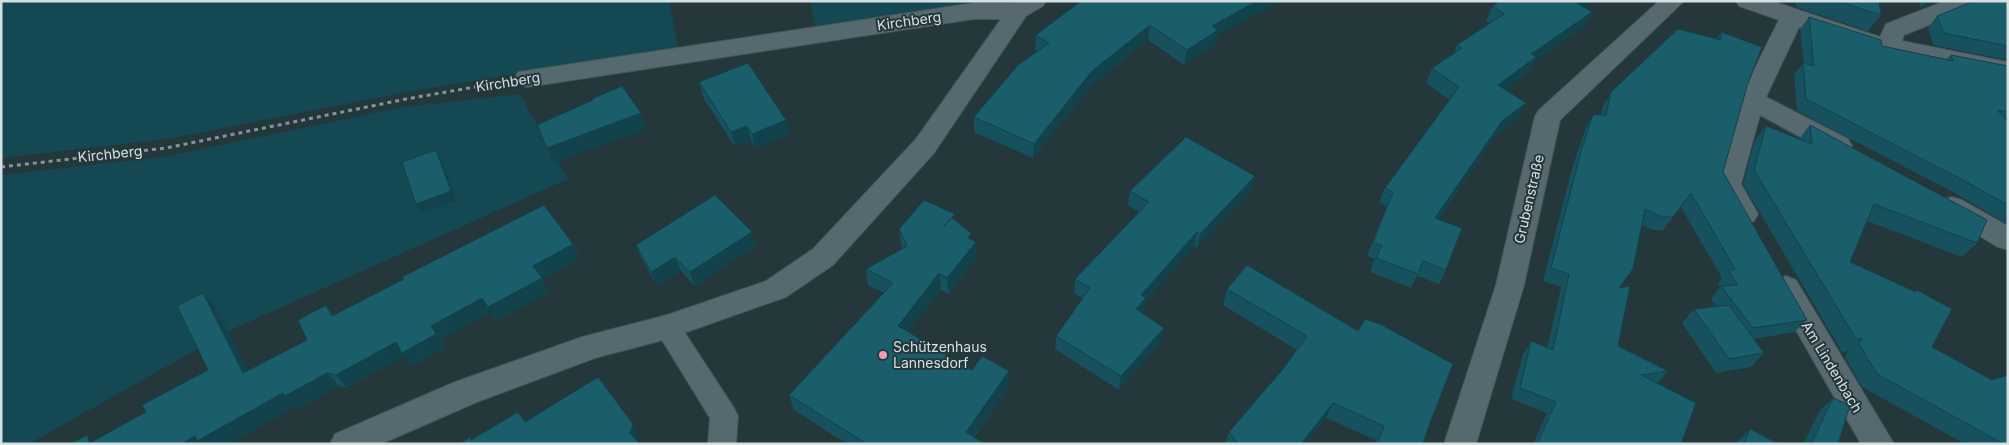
<svg xmlns="http://www.w3.org/2000/svg" width="2009" height="445" viewBox="0 0 2009 445" font-family="Inter,sans-serif">
	<style>
		.green { fill: #144852 }
		.lines { fill: none; stroke-linecap: round; stroke-linejoin: round }
		.lane-casing { stroke: #445458; stroke-width: 2 }
		.street-casing { stroke: #445458; stroke-width: 2 }
		.path { stroke: #859497; stroke-width: 3; stroke-dasharray: 4 4; stroke-linecap: butt }
		.lane { fill: #55696e; fill-rule: evenodd }
		.street { fill: #55696e; fill-rule: evenodd }
		.wall { fill: #16515d }
		.shaded-wall { fill: #12424c }
		.building { fill: #1a5e6c; stroke: #12424c }
		.poi-dot { fill: #f29ab0; stroke: #24373b; stroke-width: 2 }
		.labels { text-anchor: middle; stroke-width: 4; stroke-linejoin: round; paint-order: stroke }
		.street-label { font-size: 14px; fill: #d5e0e3; stroke: #24373b }
		.poi-label { font-size: 14px; fill: #d5e0e3; stroke: #24373b; text-anchor: start }
	</style>
	<rect width="100%" height="100%" fill="#24373b"/>
	<g class="green">
		<polygon points="1,1 669,1 678,47 407,92 168,139 1,158"/>
		<polygon points="810,1 1022,1 1015,5 815,27"/>
		<polygon points="520,94 568,179 233,329 29,444 1,444 1,175 163,157 404,107"/>
	</g>
	<g class="lines">
		<defs>
			<polygon id="lane" points="667,316 676,319 734,408 738,416 736,444 708,444 710,418 654,327 658,319"/>
			<g id="street">
				<polygon points="1017,1 1046,1 1043,6 1026,16 934,153 833,265 786,297 667,339 595,358 477,402 381,444 330,444 335,434 455,382 582,337 667,315 766,281 813,249 916,139 1001,19 974,19 527,87 518,84 515,78 518,72 974,3 1014,3"/>
				<polygon points="1659,1 1684,1 1560,120 1524,285 1476,444 1444,444 1496,285 1535,116 1539,110"/>
				<polygon points="1736,1 1772,1 1880,37 1886,24 1945,1 1979,1 1976,6 1904,35 1902,41 2008,62 2008,78 1888,55 1799,27 1766,97 1848,139 1852,146 1848,153 1839,156 1830,153 1760,115 1741,184 1758,214 1754,221 1744,225 1734,221 1715,184 1739,100 1779,20 1739,6"/>
				<polygon points="1952,197 1962,200 2008,226 2008,250 1998,247 1942,214 1938,207 1942,200"/>
				<polygon points="1786,276 1796,280 1894,444 1861,444 1772,288 1776,280"/>
			</g>
		</defs>
		<use href="#lane" class="lane-casing"/>
		<use href="#street" class="street-casing"/>
		<polyline class="path" points="1,167 166,148 406,99 498,83"/>
		<use href="#lane" class="lane"/>
		<use href="#street" class="street"/>
	</g>
	<g class="wall">
		<polygon points="1081,1 1217,36 1215,45 1184,65 1148,40 1091,86 1033,158 974,132 974,117 1038,51 1035,50 1036,35"/>
		<polygon points="1795,1 1879,1 1881,15 1868,31 1796,7"/>
		<polygon points="1919,1 1939,1 1921,8"/>
		<polygon points="2008,1 2008,60 1933,45 1928,28 1937,16"/>
		<polygon points="1492,6 1585,8 1592,12 1584,27 1533,62 1529,72 1505,89 1519,118 1495,136 1438,219 1446,270 1439,284 1417,276 1411,288 1370,272 1375,259 1367,256 1387,206 1379,202 1385,188 1450,100 1426,83 1432,68 1453,55 1457,45 1490,23 1486,21"/>
		<polygon points="1809,17 1882,46 1947,59 1951,55 2008,66 2008,224 1949,190 1797,111 1794,74 1804,63 1800,29"/>
		<polygon points="1721,32 1747,86 1723,172 1807,320 1794,332 1754,339 1764,353 1751,367 1716,373 1682,323 1694,309 1716,306 1711,299 1720,287 1718,283 1722,278 1681,207 1663,230 1652,230 1642,225 1619,288 1618,346 1668,371 1658,383 1656,383 1681,444 1533,444 1547,413 1511,399 1523,354 1531,341 1547,348 1561,287 1543,281 1573,165 1586,128 1593,115 1601,115 1603,106 1611,92 1717,39"/>
		<polygon points="699,82 790,134 755,149 751,141 735,147 703,97"/>
		<polygon points="1810,125 1977,243 1962,257 1867,221 1850,262 1916,292 1917,290 1932,347 2008,444 1965,444 1862,387 1845,357 1848,351 1842,352 1743,184 1755,140 1766,126 1799,139"/>
		<polygon points="1130,191 1251,191 1197,248 1194,246 1145,302 1143,312 1142,313 1161,341 1119,390 1055,349 1056,336 1083,299 1074,293 1075,279 1139,212 1128,205"/>
		<polygon points="955,220 971,233 971,239 976,242 976,258 949,294 941,290 908,331 972,370 1009,387 974,437 985,444 847,444 794,410 789,395 884,293 868,285 866,269 903,249 901,245 899,229"/>
		<polygon points="573,244 580,258 542,279 549,292 496,321 491,312 441,339 445,347 412,366 404,356 347,388 339,386 297,409 295,407 228,444 70,444 94,440 146,412 208,370 203,293 216,307 248,371 307,340 334,315"/>
		<polygon points="636,245 756,246 695,286 681,271 657,286 642,259"/>
		<polygon points="1247,265 1428,428 1423,444 1375,444 1376,440 1326,418 1306,444 1225,444 1229,432 1283,369 1297,350 1223,305 1227,289"/>
		<polygon points="1833,398 1838,444 1803,444 1820,410"/>
		<polygon points="1750,429 1779,444 1736,444 1738,441"/>
	</g>
	<g class="shaded-wall">
		<polygon points="1257,1 1281,1 1217,36 1215,45 1184,65 1187,50 1212,26"/>
		<polygon points="1580,1 1594,1 1570,18 1577,3"/>
		<polygon points="1927,1 1939,1 1921,8"/>
		<polygon points="1592,12 1584,27 1533,62 1529,72 1491,100 1498,85 1531,54"/>
		<polygon points="1150,25 1148,40 1091,86 1033,158 1034,144 1092,71"/>
		<polygon points="1526,103 1519,118 1495,136 1428,232 1435,218 1502,121"/>
		<polygon points="641,113 647,129 554,163 547,148"/>
		<polygon points="786,120 790,134 755,149 752,134"/>
		<polygon points="747,126 751,141 735,147 731,132"/>
		<polygon points="436,150 441,159 456,200 422,213 416,204"/>
		<polygon points="1255,176 1251,191 1197,248 1200,234"/>
		<polygon points="752,232 756,246 695,286 690,272"/>
		<polygon points="1197,232 1194,246 1145,302 1143,312 1133,323 1136,309 1141,295"/>
		<polygon points="971,233 971,247 976,242 976,258 949,294 947,278 968,238"/>
		<polygon points="573,244 580,258 542,279 549,292 496,321 488,307 533,266"/>
		<polygon points="675,257 681,271 657,286 651,272"/>
		<polygon points="939,273 941,290 900,341 898,326"/>
		<polygon points="203,293 216,307 256,386 243,373"/>
		<polygon points="482,298 491,312 441,339 445,347 412,366 404,356 347,388 336,375 396,342 431,326"/>
		<polygon points="326,305 337,319 332,316"/>
		<polygon points="1164,328 1161,341 1119,390 1121,376"/>
		<polygon points="1009,371 1009,387 968,444 966,432"/>
		<polygon points="327,373 339,386 297,409 295,407 228,444 181,444 195,436 283,393"/>
		<polygon points="1333,403 1326,418 1306,444 1301,444"/>
		<polygon points="633,424 639,437 638,442 639,444 635,444 630,433"/>
		<polygon points="87,435 99,444 90,443"/>
	</g>
	<g class="building">
		<polygon points="1081,1 1257,1 1212,26 1218,30 1187,50 1150,25 1092,71 1034,144 974,117 1018,65 1049,43 1036,35"/>
		<polygon points="1500,1 1580,1 1577,3 1592,12 1531,54 1536,57 1498,85 1526,103 1502,121 1435,218 1462,228 1446,270 1423,261 1418,274 1376,258 1382,245 1373,242 1393,192 1385,188 1459,87 1432,68 1462,48 1457,45 1504,14 1492,6"/>
		<polygon points="1838,1 1879,1 1881,15"/>
		<polygon points="1974,1 2008,1 2008,46 1944,33 1937,16"/>
		<polygon points="1809,17 1881,40 1882,46 1953,61 1951,55 2008,66 2008,112 1997,110 2008,122 2008,205 1961,179 1806,99 1803,63 1814,66"/>
		<polygon points="1678,29 1721,40 1721,32 1762,47 1747,86 1723,172 1807,320 1753,328 1721,286 1738,285 1728,270 1735,269 1691,193 1673,217 1662,217 1645,209 1633,269 1619,288 1630,286 1618,346 1668,371 1641,375 1696,403 1681,444 1537,444 1556,402 1520,388 1531,341 1553,350 1569,274 1551,268 1581,151 1593,115 1606,115 1611,92"/>
		<polygon points="748,63 786,120 752,134 747,126 731,132 699,82"/>
		<polygon points="622,86 641,113 547,148 537,125 593,100 592,99"/>
		<polygon points="1810,125 1987,220 1977,243 1874,204 1850,262 1916,292 1917,290 1952,309 1932,347 1992,380 2008,375 2008,444 2004,444 1877,374 1859,344 1862,338 1856,339 1754,170 1766,126 1812,144"/>
		<polygon points="1186,137 1255,176 1200,234 1197,232 1141,295 1146,298 1136,309 1164,328 1121,376 1056,336 1090,288 1075,279 1149,202 1130,191"/>
		<polygon points="436,150 451,191 416,204 402,162"/>
		<polygon points="715,195 752,232 690,272 675,257 651,272 636,245"/>
		<polygon points="924,200 955,214 944,226 952,218 971,233 968,238 976,242 947,278 939,273 898,326 972,370 982,356 1009,371 966,432 985,444 867,444 789,395 893,283 866,269 907,246 899,229"/>
		<polygon points="544,205 573,244 533,266 542,278 488,307 482,298 431,326 436,334 402,353 396,342 336,375 327,373 285,396 283,393 197,441 195,436 181,444 70,444 87,435 90,443 146,412 142,405 208,370 177,306 203,293 243,373 307,340 298,320 326,305 332,316 404,279 402,277"/>
		<polygon points="1247,265 1358,331 1365,319 1380,324 1453,364 1428,428 1423,444 1377,444 1384,426 1333,403 1301,444 1238,444 1229,432 1283,369 1307,336 1227,289"/>
		<polygon points="1729,305 1764,353 1729,359 1694,309"/>
		<polygon points="598,377 633,424 630,433 638,442 635,444 459,444 470,437 471,440 518,412 525,422"/>
		<polygon points="1833,398 1850,405 1838,444 1811,444"/>
		<polygon points="1750,429 1779,444 1744,444"/>
	</g>
	<circle class="poi-dot" cx="883" cy="355" r="5"/>
	<g class="labels">
		<g class="street-label">
			<text transform="translate(909 21) rotate(-8)" y="5">Kirchberg</text>
			<text transform="translate(508 82) rotate(-9)" y="5">Kirchberg</text>
			<text transform="translate(110 154) rotate(-6)" y="5">Kirchberg</text>
			<text transform="translate(1529 199) rotate(-77)" y="5">Grubenstraße</text>
			<text transform="translate(1832 367) rotate(59)" y="5">Am Lindenbach</text>
		</g>
		<g class="poi-label">
			<text x="893" y="352">Schützenhaus<tspan x="893" dy="16">Lannesdorf</tspan></text>
		</g>
	</g>
	<rect width="2009" height="445" fill="none" stroke="#d5e0e3" stroke-width="5"/>
</svg>
